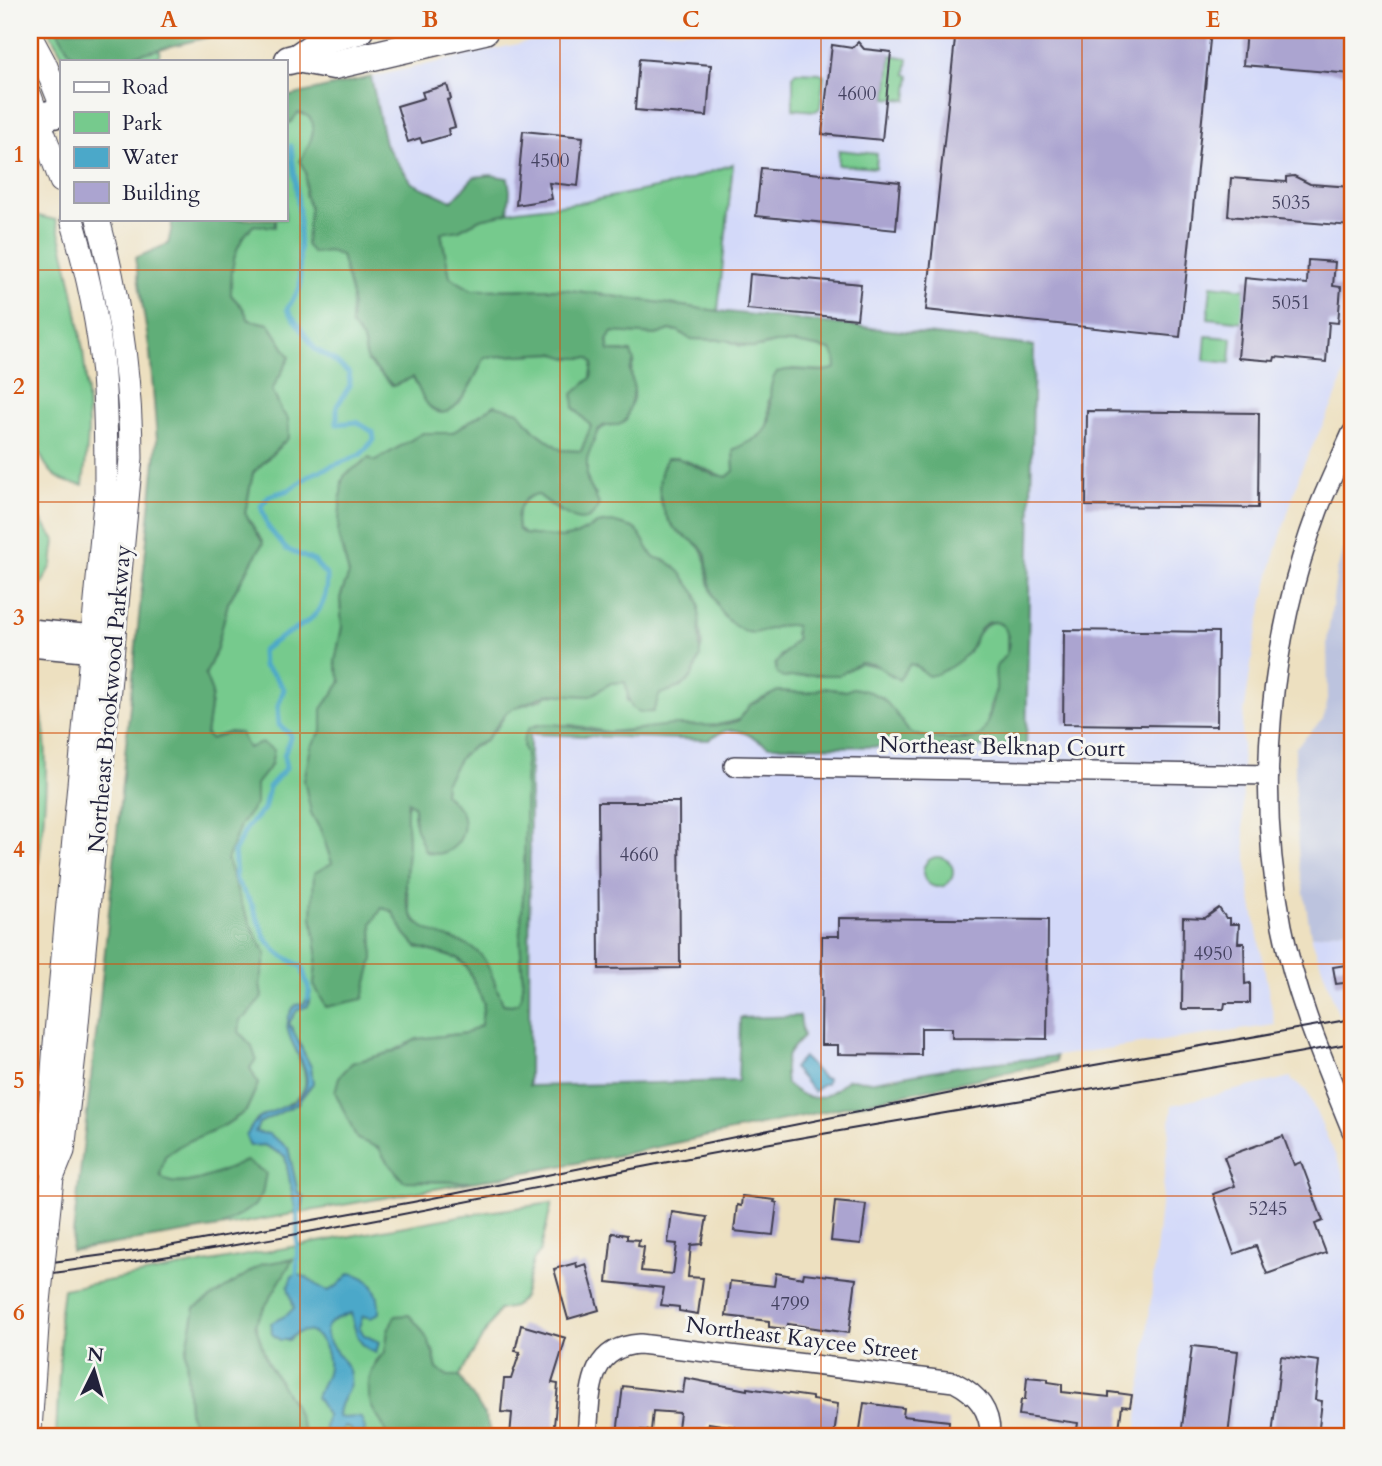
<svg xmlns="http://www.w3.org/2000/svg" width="1382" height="1466" viewBox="0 0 1382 1466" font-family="Cardo,serif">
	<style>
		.built { fill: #d3d9f9 }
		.industrial { fill: #bcc3de }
		.green { fill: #76ca8d; stroke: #4c7664; stroke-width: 2; fill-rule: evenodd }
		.forest { fill: #60ae78; stroke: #41685a; stroke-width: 2; fill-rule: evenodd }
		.water { fill: #4ba8c9; stroke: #366582; stroke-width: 2 }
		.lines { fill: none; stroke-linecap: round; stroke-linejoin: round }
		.stream { stroke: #4ba8c9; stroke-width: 5 }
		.building { fill: #aba4d0 }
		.minor-casing { stroke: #403e4f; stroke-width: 22 }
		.major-casing { stroke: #403e4f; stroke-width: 25 }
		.highway-casing { stroke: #403e4f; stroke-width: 31 }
		.minor { stroke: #fff; stroke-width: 19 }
		.major { stroke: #fff; stroke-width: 23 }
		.highway { stroke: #fff; stroke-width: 28 }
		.tram { stroke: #22223b; stroke-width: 2 }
		.major-bridge-casing { stroke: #403e4f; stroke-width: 25; stroke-linecap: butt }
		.major-bridge { stroke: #fff; stroke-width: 23 }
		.grid { fill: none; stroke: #d45411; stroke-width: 2; stroke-opacity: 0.55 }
		.labels { text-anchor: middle; stroke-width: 6; stroke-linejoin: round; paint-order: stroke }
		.number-label { font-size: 19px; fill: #444260 }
		.street-label { font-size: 23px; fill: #22223b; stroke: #f6f6f2 }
		.neatline { fill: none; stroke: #d45411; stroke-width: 2.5 }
		.grid-label { font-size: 23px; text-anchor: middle; font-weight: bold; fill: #d45411 }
	</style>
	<rect width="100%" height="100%" fill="#f6f6f2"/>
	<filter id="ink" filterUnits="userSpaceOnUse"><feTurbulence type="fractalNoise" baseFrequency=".0143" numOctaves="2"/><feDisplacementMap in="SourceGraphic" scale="14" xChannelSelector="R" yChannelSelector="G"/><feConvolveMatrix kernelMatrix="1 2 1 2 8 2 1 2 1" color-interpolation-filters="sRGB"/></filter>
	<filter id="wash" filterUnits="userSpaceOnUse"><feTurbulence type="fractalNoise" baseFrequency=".00686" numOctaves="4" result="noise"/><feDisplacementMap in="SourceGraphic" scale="28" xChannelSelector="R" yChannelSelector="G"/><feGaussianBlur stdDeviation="1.57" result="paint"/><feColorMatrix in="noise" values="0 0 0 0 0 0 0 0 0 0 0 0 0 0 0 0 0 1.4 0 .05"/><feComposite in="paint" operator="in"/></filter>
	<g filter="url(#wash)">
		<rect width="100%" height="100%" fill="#ede0c0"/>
		<g class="built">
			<polygon points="580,30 1352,30 1352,353 1334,402 1301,470 1272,565 1254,645 1242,728 1243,822 1250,894 1275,1025 1056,1056 961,1066 910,1077 895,1076 874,1081 842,1084 826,1097 815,1099 800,1095 786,1085 784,1063 787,1053 803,1037 800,1017 741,1018 738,1081 529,1087 530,734 709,740 717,733 730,730 749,734 768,746 1026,748 1033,346 718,311 732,165 676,184 585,202 518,210 508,213 510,191 491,175 475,177 452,201 412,183 385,144 371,77"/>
			<polygon points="1352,928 1352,1014 1339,1016 1311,936"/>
			<polygon points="1291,1077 1292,1081 1306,1090 1341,1168 1352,1204 1352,1436 1136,1436 1172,1105"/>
		</g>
		<polygon class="industrial" points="1352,520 1352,928 1311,936 1299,862 1295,801 1295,748 1323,719 1328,699 1327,641 1337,571"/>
		<g class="green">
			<polygon points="48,30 162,30 159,56 135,61 66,61"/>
			<polygon points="891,55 908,58 906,74 910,76 907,100 887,98"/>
			<polygon points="796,72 820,73 824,76 820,108 816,111 793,109 793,75"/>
			<path d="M 299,112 L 309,117 L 316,116 L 313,253 L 329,251 L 341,255 L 352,296 L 351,325 L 363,340 L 367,361 L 393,386 L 413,377 C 418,386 422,398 429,406 C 453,432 476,374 485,357 L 553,353 L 568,358 L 590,358 L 593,363 L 591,378 L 574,408 L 591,426 L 581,451 L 561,450 L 534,430 L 519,413 L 495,405 L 452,433 L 423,433 L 375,461 L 338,533 L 349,574 L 340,598 L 342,627 L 335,662 L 341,682 L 322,709 L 322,730 L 311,748 L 311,813 L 321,831 L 332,863 L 312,916 L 317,952 L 314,985 L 373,959 L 372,923 L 382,908 L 392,911 L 405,934 L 417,947 L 458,959 L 467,967 L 484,1004 L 481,1025 L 467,1033 L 417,1039 L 392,1052 L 352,1063 L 379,1147 L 385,1159 L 403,1181 L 473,1182 L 220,1227 L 254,1206 L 246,1161 C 227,1169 175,1196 160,1175 L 165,1156 L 182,1144 L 225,1125 L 246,1111 L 258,1084 L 250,1068 L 252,1046 L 239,1032 L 240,1020 L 262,997 L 259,984 L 266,954 L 255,934 L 241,903 L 227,860 L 240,825 L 256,804 L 256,784 L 271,765 L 230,732 L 210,739 L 206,735 L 212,693 L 205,675 L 216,651 L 228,603 L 263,543 L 245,513 L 253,473 L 289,437 L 288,419 L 281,411 L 272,390 L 290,357 L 269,324 L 249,320 L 243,308 L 231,295 L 231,273 L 187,219 L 285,219 L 285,120 ZM 310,992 L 308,1006 L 297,1010 L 289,1023 L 311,1067 L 313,1083 L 297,1104 L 259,1123 L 255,1132 L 288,1148 L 298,1193 L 297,1213 L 285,1156 L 264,1145 L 250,1146 L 256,1120 C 321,1091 311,1088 287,1028 L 296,1005 L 304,1004 Z"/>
			<polygon points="839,150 877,154 876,168 838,165"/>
			<polygon points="733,164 718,311 563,289 472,290 450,277 441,232 459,230 480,219 518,210 585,202 676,184"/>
			<path d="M 30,197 L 33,199 L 34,215 L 56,220 C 74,288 88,356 88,426 C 88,446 85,466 83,485 C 74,484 65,483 57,477 C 22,452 30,366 30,327 L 36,325 L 35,321 L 41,318 L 30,269 Z"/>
			<polygon points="1211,285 1247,289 1244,322 1208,318"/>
			<path d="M 670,330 L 678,331 L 690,339 L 726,340 L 740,346 L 761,347 L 775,343 L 796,343 L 831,350 L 836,358 L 836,368 L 829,371 L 792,369 L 768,400 C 772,436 761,435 733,450 L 734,471 L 727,477 C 708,473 689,457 670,459 L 681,533 C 713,553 702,559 711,590 C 714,599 719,607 724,615 L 763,631 L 784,623 L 796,626 L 795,634 L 797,638 L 793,646 L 780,656 L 783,678 L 846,671 L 860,663 L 880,667 L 892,677 L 910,664 L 916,665 L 921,671 L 969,652 L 977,634 L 989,623 L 996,622 L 1003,626 L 1007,632 L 1007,653 L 996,668 L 997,687 L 990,706 L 987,726 L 983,734 L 976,738 L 932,739 L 910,733 L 882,697 L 853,688 L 846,691 L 823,688 L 808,693 L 778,691 L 750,705 L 739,720 L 709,727 L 680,725 L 608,732 L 572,725 L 536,725 L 523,746 L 526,755 L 524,885 L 520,936 L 523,985 L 522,995 L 518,1004 L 511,1005 L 503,1004 L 484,959 L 422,927 L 411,914 L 406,884 L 408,843 L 406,811 L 409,800 L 414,806 L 414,816 L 456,805 L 444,793 L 445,783 L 459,758 L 472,747 L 479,745 L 497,728 L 507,712 L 514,708 L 542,699 L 548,694 L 590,696 L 611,683 L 625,682 L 628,691 L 627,701 L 660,694 L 681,687 L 693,674 L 702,646 L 696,594 L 674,566 L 653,557 L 639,533 L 633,528 L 604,522 L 576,535 L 562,538 L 524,534 L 518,529 C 515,512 520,498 537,494 L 561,513 L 596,495 C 581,480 585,443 601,429 C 608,422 621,428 626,420 C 628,416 627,412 629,409 C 631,403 634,399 634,393 C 634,381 628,374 634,361 L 624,351 L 609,351 L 607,341 L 612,332 L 656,335 Z"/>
			<polygon points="1206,336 1232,338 1230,363 1204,360"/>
			<polygon points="30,504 55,540 52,565 42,584 30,585"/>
			<path d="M 30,684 C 58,720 43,860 30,904 Z"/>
			<circle cx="938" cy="872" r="15"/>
			<polygon points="552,1203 540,1252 533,1261 523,1298 514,1307 499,1310 459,1376 448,1376 437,1369 433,1350 388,1330 385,1353 375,1361 371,1405 386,1429 386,1436 306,1436 294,1405 267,1362 255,1324 292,1259 195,1308 186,1352 189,1411 196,1436 56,1436 61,1333 59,1319 63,1289 465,1215"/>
		</g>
		<g class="forest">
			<polygon points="57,30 213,30 216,35 111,61 79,61 70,53"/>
			<path d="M 371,77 L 385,144 L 412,183 L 452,201 L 474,177 L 491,175 L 508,178 L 510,191 L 508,213 L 480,219 L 459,230 L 441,233 L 450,277 L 472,290 L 563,289 L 718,311 L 1034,346 L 1026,748 L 768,746 C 746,733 732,721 709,740 L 530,734 L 529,1086 L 738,1081 L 740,1018 L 800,1016 L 803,1037 C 785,1054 783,1060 786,1084 C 813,1106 825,1100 848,1079 C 858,1079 864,1082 874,1081 L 961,1066 L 1056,1056 L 1056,1062 L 610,1157 L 473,1182 L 404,1181 L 385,1159 L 379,1148 L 357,1139 L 335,1092 L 339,1077 L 352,1063 L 392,1052 L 417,1039 L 467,1033 L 481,1025 L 484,1004 L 467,967 L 458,958 L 417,947 L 405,934 L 392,911 L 382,908 L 372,923 L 373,959 L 363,999 L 326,1007 L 314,985 L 317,952 L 312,916 L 314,873 L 332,863 L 321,831 L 311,813 L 304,780 L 311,747 L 322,730 L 322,709 L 341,682 L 335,662 L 342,627 L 340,598 L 349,574 L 338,533 L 342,481 L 345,475 L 369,458 L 375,461 L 423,433 L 452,433 L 495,405 L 519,412 L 534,430 L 561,450 L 581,451 L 591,426 L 574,408 L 573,394 L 591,378 L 593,363 L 589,358 L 568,358 L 553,353 L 485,357 C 476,373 454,432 429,406 C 422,399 418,386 413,377 L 393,386 L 367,360 L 363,340 L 351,325 L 352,296 L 341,255 L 329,251 L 313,253 L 306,245 L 310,208 L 305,195 L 306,173 L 300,161 C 308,148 326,116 298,113 L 291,122 L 285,125 L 285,97 ZM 670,330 L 678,331 L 690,339 L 726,340 L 753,348 L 775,343 L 796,343 L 831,350 L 835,358 L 836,368 C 819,376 796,365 777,372 C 762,392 779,419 762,434 C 754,441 742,445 733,450 L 734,471 L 727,477 L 712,474 L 678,458 L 667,458 C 654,480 658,510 675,529 C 683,538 699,541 705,553 C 707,558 707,568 708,574 C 712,597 720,621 744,631 C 760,638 777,621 796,626 L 795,634 L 797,638 L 775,664 L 777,673 L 783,678 L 811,675 L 839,675 L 860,663 L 874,664 L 899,680 L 910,664 L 916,666 L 928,676 C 940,675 961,662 969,651 C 976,642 979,619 996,622 C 1009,625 1011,645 1006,654 C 1003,659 998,662 996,667 C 994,674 997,682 996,689 C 994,699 987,734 978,737 C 966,742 921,739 910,732 C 906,730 903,722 900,719 C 886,699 878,692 853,688 L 846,691 L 823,688 L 808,693 L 778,691 L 750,705 L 739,720 C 719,728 700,725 680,725 C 654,724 630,734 604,732 C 578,730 554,718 529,728 C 522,738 522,744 526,755 L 524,886 L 520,936 L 523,985 L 522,995 L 518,1003 L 511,1005 L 503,1004 C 497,989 492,972 484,959 C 471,940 444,939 426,929 C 396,913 408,872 408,844 C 408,829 405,816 408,801 L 414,806 L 415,826 L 425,851 C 448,862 470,838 462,814 C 459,806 449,800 444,793 L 445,783 L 460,758 L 472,747 L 485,741 L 507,712 L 514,708 L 548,694 L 590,696 L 611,683 L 625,682 C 631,700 624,715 653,712 L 660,694 L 680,687 L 687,682 L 693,674 L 700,656 L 699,604 L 696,594 L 680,572 L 667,561 L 653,557 L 639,533 L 633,528 L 612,522 L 597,524 L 576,535 L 562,538 L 524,534 L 518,529 C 515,513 520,498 537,494 C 555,505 586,540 599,504 L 587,480 L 587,459 L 598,430 L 605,425 L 619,425 L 626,420 L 634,390 L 630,370 L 634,361 L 631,352 L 609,351 L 607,341 L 612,332 L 656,335 Z"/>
			<path d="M 171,219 L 275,219 L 275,227 L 254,225 C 233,244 231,268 231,295 L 243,308 L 249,320 L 269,324 L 290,357 L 272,390 L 281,410 L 288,419 L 289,437 L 253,473 L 245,513 L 263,543 L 228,603 L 216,651 L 205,675 L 212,693 L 206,735 L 210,739 L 230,732 L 240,733 L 248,748 L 262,743 L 274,750 L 271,765 L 256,784 L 256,804 L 240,825 L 227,860 L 241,903 L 255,934 L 266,954 L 260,984 L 262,997 L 247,1016 L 240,1020 L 239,1032 L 252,1046 L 256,1059 L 250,1068 L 258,1084 L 246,1111 L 225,1125 L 182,1144 L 165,1156 L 160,1175 C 175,1196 227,1169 246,1161 L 266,1173 L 262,1194 L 254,1206 L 220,1227 L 71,1251 L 99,1009 L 157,440 L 150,353 L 135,258 L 168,244 L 172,226 Z"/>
			<polygon points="293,1259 255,1324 267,1362 294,1405 306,1436 196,1436 189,1411 186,1352 195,1308 262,1264"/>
			<path d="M 409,1315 C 426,1332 432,1346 437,1369 L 448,1376 L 459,1376 L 484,1414 L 492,1436 L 386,1436 C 386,1424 375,1417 371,1405 C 365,1386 370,1366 385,1352 L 388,1330 L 395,1316 Z"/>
		</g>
		<g class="water">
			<path d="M 311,991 L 308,1006 L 297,1010 L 289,1023 L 311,1067 L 313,1083 L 297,1104 L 259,1123 L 255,1132 L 269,1134 L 288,1148 L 298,1193 L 304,1197 L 302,1209 L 296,1213 L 285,1156 L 264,1145 L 250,1146 L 246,1136 C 249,1132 251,1126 255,1122 C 267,1108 301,1109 306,1085 C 312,1058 270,1033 296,1005 L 304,1004 Z"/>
			<polygon points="803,1057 823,1078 827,1078 826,1084 822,1084 814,1092 793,1068"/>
			<path d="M 350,1273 C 372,1276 380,1293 379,1313 L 371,1318 L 363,1316 L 359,1327 L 364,1335 L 379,1342 L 376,1353 C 357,1346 355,1331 351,1313 C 346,1315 340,1317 336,1319 C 308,1335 348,1356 350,1375 C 353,1393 338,1397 338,1417 C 346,1419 353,1416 361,1418 L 365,1428 L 364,1436 L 352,1436 L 351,1429 L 344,1426 L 340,1436 L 324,1436 L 327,1415 L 316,1397 C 320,1386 327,1379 328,1367 C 330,1344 309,1317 289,1340 L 280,1340 L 272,1334 L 271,1323 L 287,1315 L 294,1308 L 288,1287 L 292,1276 C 309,1272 313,1286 328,1291 L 336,1287 Z"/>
		</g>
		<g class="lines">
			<g class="stream">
				<path d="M 291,146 L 299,211 L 300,288 L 287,309 L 315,349 L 332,359 L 349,373 L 350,385 L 337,406 L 337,424 L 357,422 L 373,432 L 374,440 L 360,455 L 312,474 L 289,490 L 269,496 L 261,506 L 268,527 L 286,549 L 314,561 L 327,576 C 327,627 295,622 262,651 L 263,666 L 274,675 L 284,689 L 278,706 L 279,725 L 291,735 L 284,756 L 286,768 L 269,787 L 264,809 L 247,827 L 234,852 L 236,880 L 252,905 L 265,937 L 278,953 L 302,967 L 309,990 L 308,998"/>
				<polyline points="297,1279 298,1208"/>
			</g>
		</g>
		<g id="blocks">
			<g class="building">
				<polygon points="956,30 1211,30 1180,337 926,310"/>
				<polygon points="1246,30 1328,30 1327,32 1352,35 1352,74 1243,65"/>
				<polygon points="858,42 864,49 891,52 882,140 822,134 832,45 852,48"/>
				<polygon points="639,59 711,65 707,116 635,110"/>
				<polygon points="447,85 451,99 447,100 455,127 448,129 449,135 422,143 420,138 408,142 397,106 424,98 422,92"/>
				<polygon points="523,131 583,137 578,186 549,183 552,199 516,205"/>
				<polygon points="761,168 900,182 896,230 756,216"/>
				<polygon points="1294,176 1310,184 1352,187 1352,226 1228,216 1231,178 1286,182 1286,177"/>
				<polygon points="1308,260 1335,262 1333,286 1341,287 1338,323 1329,322 1326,362 1275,357 1274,361 1238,358 1245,278 1307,284"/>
				<polygon points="750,274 861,284 857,319 747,309"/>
				<polygon points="1087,411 1259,413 1258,508 1086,506"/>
				<polygon points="1064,630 1218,632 1217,726 1063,724"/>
				<polygon points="598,802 679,802 680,968 599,969"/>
				<polygon points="1219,908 1226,918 1230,918 1230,924 1239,924 1238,943 1244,943 1245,984 1250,983 1250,1003 1225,1003 1224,1009 1182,1009 1183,917 1205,918"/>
				<polygon points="839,918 1048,920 1047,1039 952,1038 952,1028 921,1028 921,1055 838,1054 838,1045 821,1045 822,936 839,936"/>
				<polygon points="1352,964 1352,982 1336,984 1333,967"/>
				<polygon points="1283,1136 1294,1165 1301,1162 1323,1221 1315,1224 1326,1253 1267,1274 1256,1246 1234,1254 1213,1194 1235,1186 1224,1157"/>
				<polygon points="742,1196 775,1200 774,1202 777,1203 773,1235 734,1231 737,1205 741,1206"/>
				<polygon points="835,1201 866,1204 861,1244 831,1241"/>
				<polygon points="672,1212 707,1217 702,1244 691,1245 688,1277 703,1278 698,1314 679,1311 679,1307 661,1305 664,1288 607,1282 612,1233 627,1235 627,1239 639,1240 638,1246 644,1247 641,1271 673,1274 677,1244 668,1243"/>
				<polygon points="576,1263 577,1267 586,1264 599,1310 568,1319 554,1269"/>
				<polygon points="776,1273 803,1278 804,1273 856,1279 849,1333 788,1324 787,1329 769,1327 769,1321 726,1316 730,1281 774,1286"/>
				<polygon points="521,1325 566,1338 552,1383 558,1384 553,1436 510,1436 512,1413 501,1412 504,1379 511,1379 520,1352 515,1351"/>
				<polygon points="1192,1346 1238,1351 1228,1436 1181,1436"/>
				<polygon points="1281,1356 1319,1361 1315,1400 1322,1401 1318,1436 1272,1436"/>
				<polygon points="1027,1377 1048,1379 1048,1382 1062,1384 1062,1392 1109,1397 1109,1392 1132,1395 1130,1407 1122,1406 1118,1436 1076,1436 1078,1423 1019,1415 1021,1400 1025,1400"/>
				<polygon points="685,1378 747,1390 747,1388 812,1397 812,1400 838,1404 834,1436 734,1436 735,1427 708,1423 707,1431 696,1431 678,1428 680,1413 653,1411 651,1431 641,1430 641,1435 631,1433 631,1436 617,1434 623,1386 683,1393"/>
				<polygon points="864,1403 904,1408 903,1416 949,1421 948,1436 859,1436"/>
			</g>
		</g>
	</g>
	<g filter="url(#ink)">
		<use href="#blocks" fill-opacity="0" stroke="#403e4f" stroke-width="2"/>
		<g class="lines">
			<defs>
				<g id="minor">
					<path d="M 1352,433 C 1341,458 1328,484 1318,510 C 1269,641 1255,789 1282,926 C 1296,998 1325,1064 1352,1131"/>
					<polyline points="30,629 105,636"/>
					<polyline points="30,647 105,654"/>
					<polyline points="734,766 1269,775"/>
					<path d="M 587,1436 C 591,1395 586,1347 640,1344 L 954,1382 C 976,1393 991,1410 990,1436"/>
				</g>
				<g id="major">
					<polyline points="30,36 45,64 61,104"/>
					<polyline points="30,96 61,181"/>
					<path d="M 50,1168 L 47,1149 L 55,1044 L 106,493 C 106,459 106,424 104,390 C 101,332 88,274 72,219"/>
					<path d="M 47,1225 L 52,1178 L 63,1151 L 74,1055 L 131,458 C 131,376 119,298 98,219"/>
					<polyline points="30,1430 38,1312"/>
				</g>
				<g id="highway">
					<polyline points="297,58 334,65 484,30"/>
					<polyline points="289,60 297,58 325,39 359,30"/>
					<polyline points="30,120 61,112"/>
				</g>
			</defs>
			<use href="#minor" class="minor-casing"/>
			<use href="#major" class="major-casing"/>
			<use href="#highway" class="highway-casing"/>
			<use href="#minor" class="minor"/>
			<use href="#major" class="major"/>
			<use href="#highway" class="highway"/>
			<g class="tram">
				<polyline points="30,1265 157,1248 413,1202 1061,1071 1352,1019"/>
				<path d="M 30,1276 C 253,1248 473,1199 694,1157 C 913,1116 1133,1084 1352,1043"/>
			</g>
			<defs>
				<polyline id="major-bridge" points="38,1312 47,1225"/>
			</defs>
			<use href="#major-bridge" class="major-bridge-casing"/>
			<use href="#major-bridge" class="major-bridge"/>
		</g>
	</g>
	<path class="grid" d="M 300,30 L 300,1436M 560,30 L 560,1436M 821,30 L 821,1436M 1082,30 L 1082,1436M 30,270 L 1352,270M 30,502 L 1352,502M 30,733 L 1352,733M 30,964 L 1352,964M 30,1196 L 1352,1196"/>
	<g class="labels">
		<g class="number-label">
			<text x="857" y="100">4600</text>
			<text x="550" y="167">4500</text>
			<text x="1291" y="209">5035</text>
			<text x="1291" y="309">5051</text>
			<text x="639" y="861">4660</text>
			<text x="1213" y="960">4950</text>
			<text x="1268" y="1215">5245</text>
			<text x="790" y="1310">4799</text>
		</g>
		<g class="street-label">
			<text transform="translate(109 699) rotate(-85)" y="8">Northeast Brookwood Parkway</text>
			<text transform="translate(1002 746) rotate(1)" y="8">Northeast Belknap Court</text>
			<text transform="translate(802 1338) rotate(7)" y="8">Northeast Kaycee Street</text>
		</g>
	</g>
	<rect width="1382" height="1466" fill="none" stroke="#f6f6f2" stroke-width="77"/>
	<rect x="60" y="60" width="228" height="161" fill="#f6f6f2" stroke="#a1a1a9" stroke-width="2"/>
	<rect x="74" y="82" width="35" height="10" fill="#ffffff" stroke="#a1a1a9" stroke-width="2"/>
	<text x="122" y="94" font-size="21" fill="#22223b">Road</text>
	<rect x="74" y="112" width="35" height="21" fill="#76ca8d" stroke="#a1a1a9" stroke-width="2"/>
	<text x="122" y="130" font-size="21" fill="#22223b">Park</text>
	<rect x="74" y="147" width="35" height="21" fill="#4ba8c9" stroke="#a1a1a9" stroke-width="2"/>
	<text x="122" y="164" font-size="21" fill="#22223b">Water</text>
	<rect x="74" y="182" width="35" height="21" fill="#aba4d0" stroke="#a1a1a9" stroke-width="2"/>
	<text x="122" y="200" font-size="21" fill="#22223b">Building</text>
	<g transform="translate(94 1371) rotate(5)" stroke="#f6f6f2" stroke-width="5" paint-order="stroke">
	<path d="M0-5L12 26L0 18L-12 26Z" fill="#22223b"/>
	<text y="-10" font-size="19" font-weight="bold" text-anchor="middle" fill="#22223b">N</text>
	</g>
	<rect x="38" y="38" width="1306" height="1390" class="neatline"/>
	<g class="grid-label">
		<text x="169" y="27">A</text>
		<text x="430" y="27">B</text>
		<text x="691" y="27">C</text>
		<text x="952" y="27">D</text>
		<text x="1213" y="27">E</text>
		<text x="19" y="162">1</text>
		<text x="19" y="394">2</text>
		<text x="19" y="625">3</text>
		<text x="19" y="857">4</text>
		<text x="19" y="1088">5</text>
		<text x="19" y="1320">6</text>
	</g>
</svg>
